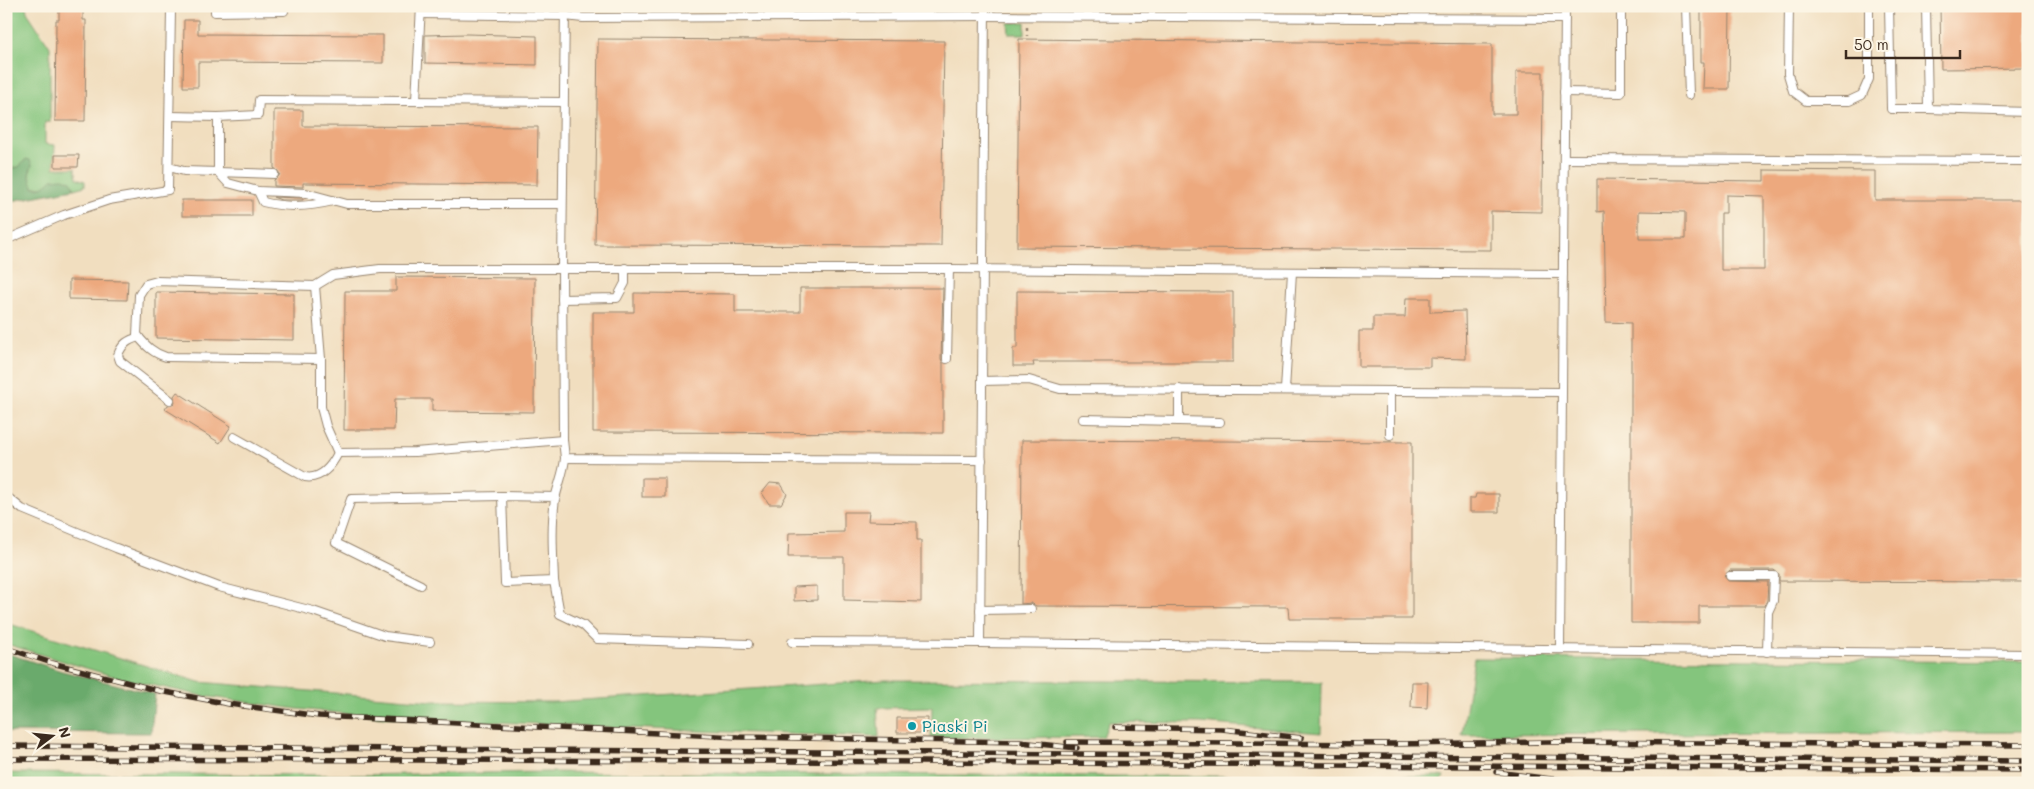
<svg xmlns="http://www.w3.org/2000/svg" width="2034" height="789" viewBox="0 0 2034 789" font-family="Mali,sans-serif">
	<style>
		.green { fill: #84c57d; stroke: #60784e }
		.forest { fill: #6baa6c; stroke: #536a45 }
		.building { fill: #eda97e; fill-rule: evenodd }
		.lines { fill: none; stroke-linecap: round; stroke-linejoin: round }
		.lane-casing { stroke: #96846e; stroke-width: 10 }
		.path { stroke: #96846e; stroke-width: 2.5; stroke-dasharray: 4 4; stroke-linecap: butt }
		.lane { stroke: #fff; stroke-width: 8 }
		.rail-casing { stroke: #3b2a1e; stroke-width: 5.5 }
		.rail { stroke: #fcf5e5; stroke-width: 4; stroke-dasharray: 11; stroke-linecap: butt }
		.culture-dot { fill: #0f9aa8; stroke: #fcf5e5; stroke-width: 2 }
		.labels { text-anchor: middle; stroke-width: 4; stroke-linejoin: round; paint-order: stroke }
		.culture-label { font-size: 16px; fill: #0d838f; stroke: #fcf5e5; text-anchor: start }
	</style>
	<rect width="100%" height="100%" fill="#fcf5e5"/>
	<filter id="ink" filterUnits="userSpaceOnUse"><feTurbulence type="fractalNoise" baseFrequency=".02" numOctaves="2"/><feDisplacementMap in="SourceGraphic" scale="10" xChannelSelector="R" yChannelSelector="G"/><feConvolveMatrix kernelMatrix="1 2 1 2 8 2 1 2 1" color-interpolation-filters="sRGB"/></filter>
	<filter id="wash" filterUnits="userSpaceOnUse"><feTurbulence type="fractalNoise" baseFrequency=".0096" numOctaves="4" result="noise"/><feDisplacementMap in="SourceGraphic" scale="20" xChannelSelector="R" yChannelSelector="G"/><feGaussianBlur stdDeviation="1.12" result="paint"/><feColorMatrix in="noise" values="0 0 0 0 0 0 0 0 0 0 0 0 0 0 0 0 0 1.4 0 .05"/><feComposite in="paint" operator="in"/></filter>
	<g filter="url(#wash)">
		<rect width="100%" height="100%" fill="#f1debf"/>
		<g class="green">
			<polygon points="6,6 26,6 27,12 50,47 50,122 45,122 45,144 55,145 54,168 75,168 77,178 85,181 85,186 74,189 74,186 33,187 29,174 32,165 26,159 19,167 10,169 6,166"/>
			<polygon points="1025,22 1025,34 1009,34 1008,23"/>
			<polygon points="6,623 199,682 433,701 553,702 886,680 1322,682 1321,733 1200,723 1109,722 1103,737 931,738 932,707 877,708 879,737 697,731 473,721 383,717 297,709 203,696 119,678 6,644"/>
			<polygon points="1474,658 2028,662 2028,732 1462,735"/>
			<polygon points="546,772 1114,776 1444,776 1441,783 6,783 6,773 348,775"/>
		</g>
		<g class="forest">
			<path d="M 26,159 L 30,160 L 32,165 L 29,174 L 33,187 C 43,189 46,185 52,179 L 63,178 L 71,181 L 74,189 L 6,202 L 6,166 L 10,169 L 19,167 Z"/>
			<polygon points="6,653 62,671 155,694 151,733 6,732"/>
		</g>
		<g id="blocks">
			<g class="building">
				<polygon points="59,6 83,6 83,20 86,20 85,121 55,121 56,20 59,20"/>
				<polygon points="1701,6 1730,6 1729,89 1703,89 1704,62 1701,62"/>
				<polygon points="1940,6 2028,6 2028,68 1941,69"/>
				<polygon points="184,20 198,20 198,34 383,35 383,63 198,62 198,87 183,87"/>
				<polygon points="467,34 537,36 537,65 425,63 425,35"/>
				<polygon points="598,39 944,41 941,246 595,245"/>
				<polygon points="1019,39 1492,44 1492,114 1516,114 1516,72 1543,72 1542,212 1491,211 1491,250 1017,247"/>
				<polygon points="274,110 303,110 303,126 538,127 537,185 303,183 303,187 274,186 274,180 278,177 280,174 277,170 274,168"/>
				<polygon points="55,155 79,155 78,167 55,167"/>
				<path d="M 1764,170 L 1875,171 L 1875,200 L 2028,200 L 2028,582 L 1779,581 L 1779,574 L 1774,570 L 1730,570 L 1724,576 L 1728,581 L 1768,582 L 1767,600 L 1765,606 L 1699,606 L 1699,623 L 1631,623 L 1631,323 L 1606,322 L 1604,211 L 1597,212 L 1597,179 L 1764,181 ZM 1726,195 L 1764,196 L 1764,270 L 1721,270 L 1721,213 L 1726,213 ZM 1639,211 L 1685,212 L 1685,239 L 1639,239 Z"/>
				<polygon points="273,197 303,198 303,200 281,200"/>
				<rect x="182" y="200" width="70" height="16"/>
				<polygon points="396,277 535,278 534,412 432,411 432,399 395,399 394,430 344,430 345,291 396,291"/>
				<polygon points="69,280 128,281 127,300 69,299"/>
				<polygon points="800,288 943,288 941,359 943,363 943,433 593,432 593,312 634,312 634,293 735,294 735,312 800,312"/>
				<polygon points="1017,291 1233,292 1233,362 1033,362 1034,366 1013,366 1013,348 1017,348"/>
				<polygon points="156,292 294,294 294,340 156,338"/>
				<polygon points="1406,298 1430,298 1430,312 1465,311 1466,359 1430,358 1430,367 1359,367 1359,331 1373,331 1373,317 1405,317"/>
				<polygon points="177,392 231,426 220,443 165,409 168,405 175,403 174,396"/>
				<polygon points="1022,440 1412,442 1412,619 1289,619 1288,607 1036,606 1031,603 1021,604"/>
				<rect x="642" y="478" width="23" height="19"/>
				<polygon points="770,483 781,484 787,494 781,504 769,504 762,493"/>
				<polygon points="1476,494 1499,494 1499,512 1470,512 1470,498 1475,498"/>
				<polygon points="844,512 869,512 868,521 917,522 917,540 921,540 921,602 844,600 844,557 788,557 789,533 844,532"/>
				<polygon points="817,586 817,600 794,601 794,587"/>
				<polygon points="1412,682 1428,682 1427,708 1411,707"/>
				<polygon points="897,718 928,718 927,733 897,733"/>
			</g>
		</g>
	</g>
	<g filter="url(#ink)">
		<use href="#blocks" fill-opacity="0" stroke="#96846e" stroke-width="1"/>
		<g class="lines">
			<defs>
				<g id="lane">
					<polyline points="215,6 215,12 284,11 284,6"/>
					<polyline points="565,6 562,268 563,440 565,458 982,460"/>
					<polyline points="985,6 980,643 2028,654"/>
					<polyline points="1686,6 1689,95"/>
					<polyline points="1789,6 1788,74 1793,91 1806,101 1849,101 1862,95 1869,79 1869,6"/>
					<polyline points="1889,6 1891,109 1928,109"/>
					<polyline points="1926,6 1928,109 2028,112"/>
					<polyline points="421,14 565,16 583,18 985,16 1565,19"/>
					<polyline points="1564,92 1621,93 1621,6"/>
					<polyline points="416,100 421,6"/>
					<polyline points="170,116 218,117"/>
					<polyline points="1564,159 2028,161"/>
					<polyline points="169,167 184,171 218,172 218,117 258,115 259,100 563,102"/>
					<polyline points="218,172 228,183 258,191 306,193 347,204 562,204"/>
					<polyline points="218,172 274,174"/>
					<path d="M 258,191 L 263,202 C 287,208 309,207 333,201"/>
					<polyline points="6,240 64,215 109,200 168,190 171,10 173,6"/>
					<polyline points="315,286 321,359 321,407 326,426 338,453 415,452 563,440"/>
					<polyline points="562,299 617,298 625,283 625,268"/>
					<path d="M 139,337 C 128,340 122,344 118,355 L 120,361 L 170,400"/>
					<path d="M 321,359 L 166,357 C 153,353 146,346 137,335 L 139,295 L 146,284 L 157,281 L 315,286 L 333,275 L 380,269 L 949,269 L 1563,274"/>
					<polyline points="947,359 949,269"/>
					<polyline points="982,381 1029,380 1060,389 1562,392"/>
					<polyline points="1285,390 1292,272"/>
					<polyline points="1083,419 1179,421 1179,389"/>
					<polyline points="1179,421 1220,422"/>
					<polyline points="1390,435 1390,391"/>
					<path d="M 234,437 L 305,477 C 321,480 332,465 338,453"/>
					<polyline points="6,496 22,509 116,548 219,587 313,611 385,636 430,642"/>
					<path d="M 556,497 L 502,496 L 505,583 L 554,581 C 553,554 551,526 555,499 C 558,485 564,472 565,458"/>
					<polyline points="1730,576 1774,576 1773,601 1768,612 1767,652"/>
					<polyline points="554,581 560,614 583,625 597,639 748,644"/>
					<polyline points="421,585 336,543 351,499 502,496"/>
					<polyline points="980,610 1031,609"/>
					<polyline points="792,642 980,643"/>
					<polyline points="1560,649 1565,6"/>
				</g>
			</defs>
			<use href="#lane" class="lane-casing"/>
			<polyline class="path" points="1027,27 1027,36"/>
			<use href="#lane" class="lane"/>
			<defs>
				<g id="rail">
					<polyline points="6,648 52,663 160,691 229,704 319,716 738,737 1020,742 1077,748"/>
					<polyline points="1115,727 1222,729 1302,738"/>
					<polyline points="1067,742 1393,744 1549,742 2028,745"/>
					<polyline points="6,746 2028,761"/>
					<polyline points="6,759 785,761 2028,770"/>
					<polyline points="1496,772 1551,779 1604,783"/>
					<polyline points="1501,783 1528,782"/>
				</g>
			</defs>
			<use href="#rail" class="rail-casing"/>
			<use href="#rail" class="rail"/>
		</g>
	</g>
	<circle class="culture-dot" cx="912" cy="726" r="5"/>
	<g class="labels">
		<g class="culture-label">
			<text x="922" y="732">Piaski Pi</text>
		</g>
	</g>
	<rect width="2034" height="789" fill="none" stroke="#fcf5e5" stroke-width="25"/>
	<g transform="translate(52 736) rotate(74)" stroke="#fcf5e5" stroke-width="4" paint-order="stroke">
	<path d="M0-4L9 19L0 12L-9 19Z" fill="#3b2a1e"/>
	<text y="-8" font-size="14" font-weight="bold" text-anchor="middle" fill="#3b2a1e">N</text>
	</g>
	<path d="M1846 50v8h114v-8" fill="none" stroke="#3b2a1e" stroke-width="2.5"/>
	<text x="1854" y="50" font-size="15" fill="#3b2a1e" stroke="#fcf5e5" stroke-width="4" paint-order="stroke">50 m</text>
</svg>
